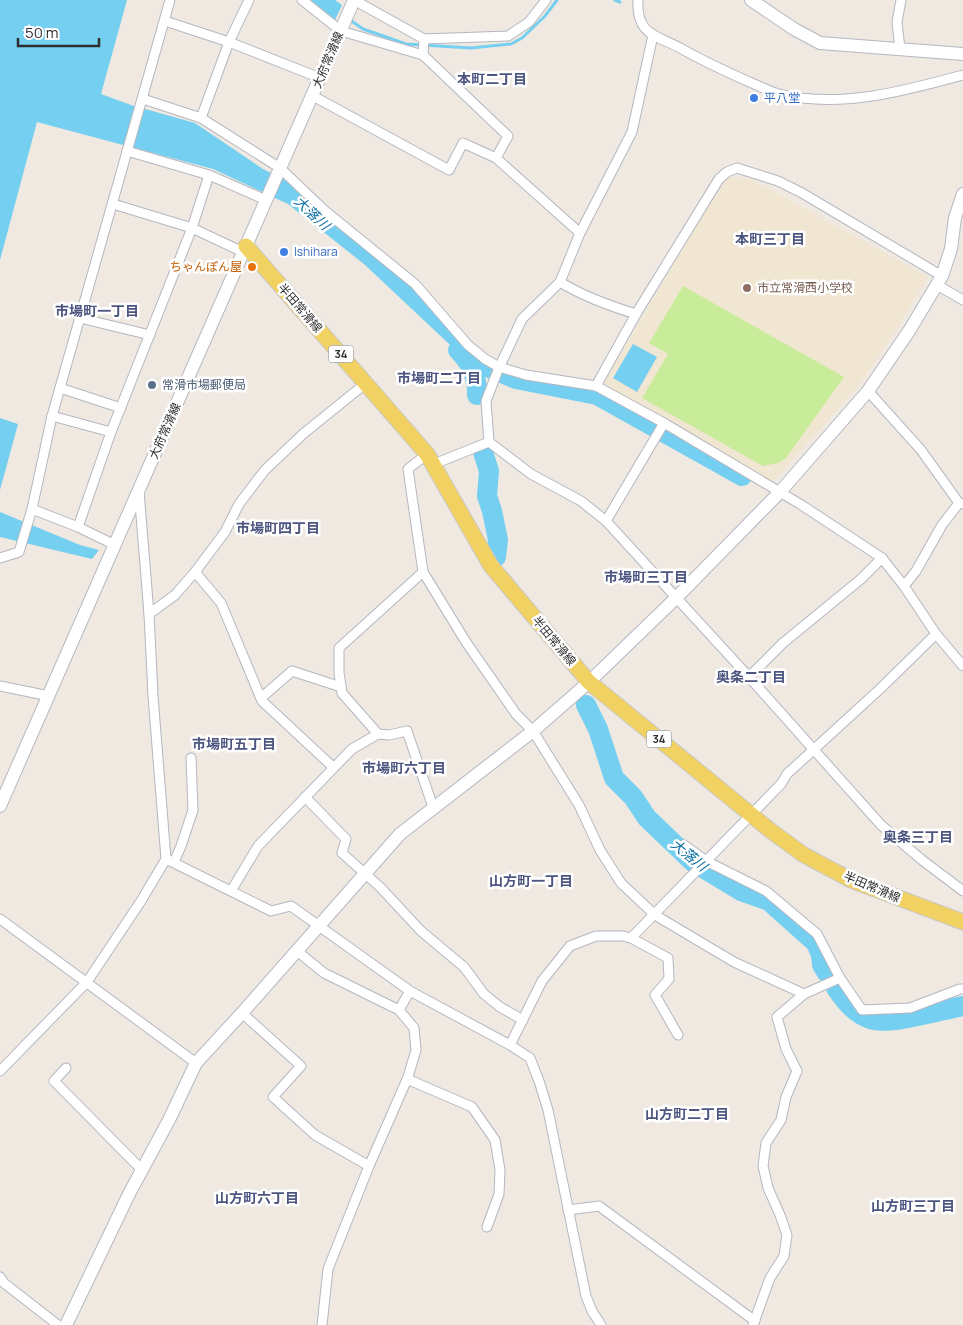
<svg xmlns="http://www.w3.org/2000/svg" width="963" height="1325" viewBox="0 0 963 1325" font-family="Manrope,'Noto Sans JP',sans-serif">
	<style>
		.education { fill: #f0e6d1 }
		.pitch { fill: #c9ec9a }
		.water { fill: #75cff0 }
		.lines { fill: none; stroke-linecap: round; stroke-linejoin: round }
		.stream { stroke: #75cff0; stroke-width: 3 }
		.river { stroke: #75cff0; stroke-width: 20 }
		.street-casing { stroke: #b4b7c1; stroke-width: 11 }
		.secondary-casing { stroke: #b4b7c1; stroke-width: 14 }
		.primary-casing { stroke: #c9c9c9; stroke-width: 17 }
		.street { stroke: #fff; stroke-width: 9 }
		.secondary { stroke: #fff; stroke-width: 12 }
		.primary { stroke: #f2d163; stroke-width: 15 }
		.shop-dot { fill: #3f7fe0; stroke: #fff; stroke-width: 2 }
		.food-dot { fill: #e8710a; stroke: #fff; stroke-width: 2 }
		.education-dot { fill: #8d6e63; stroke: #fff; stroke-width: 2 }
		.service-dot { fill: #5c6f8a; stroke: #fff; stroke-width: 2 }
		.labels { text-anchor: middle; stroke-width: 5; stroke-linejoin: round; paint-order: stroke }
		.shield { fill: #fff; stroke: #6d6d6d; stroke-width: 1 }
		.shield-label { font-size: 11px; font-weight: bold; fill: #2e2e2e }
		.street-label { font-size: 12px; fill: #2e2e2e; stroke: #fff }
		.shop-label { font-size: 12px; fill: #366cbe; stroke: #fff; text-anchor: start }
		.food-label { font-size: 12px; fill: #c56008; stroke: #fff; text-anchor: end }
		.education-label { font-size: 12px; fill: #785e54; stroke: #fff; text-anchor: start }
		.service-label { font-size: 12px; fill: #4e5e75; stroke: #fff; text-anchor: start }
		.neighbourhood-label { font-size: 14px; font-weight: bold; fill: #4d5680; stroke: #fff }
		.water-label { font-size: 14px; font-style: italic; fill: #0d6fa3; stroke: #fff }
	</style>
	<rect width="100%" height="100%" fill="#efe9e1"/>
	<polygon class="education" points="735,177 751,179 928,277 891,338 859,385 773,482 603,384 722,183 728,178"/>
	<polygon class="pitch" points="683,286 844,377 786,458 778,463 763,466 642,398 668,354 649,343"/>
	<g class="water">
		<polygon points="0,0 127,0 101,94 131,105 195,123 263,169 287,181 413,286 473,354 489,368 475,366 473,373 464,358 364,264 288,204 213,169 37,122 0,260"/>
		<polygon points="311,0 335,0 342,5 335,20"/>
		<polygon points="633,344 657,357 637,392 613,378"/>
		<polygon points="0,418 18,424 0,490"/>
		<polygon points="0,512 80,545 99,550 92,559 0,537"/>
	</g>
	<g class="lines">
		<g class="stream">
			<polyline points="615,0 620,2"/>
			<polyline points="350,20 363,29 406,44 471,48 511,44 522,38 545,16 557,0"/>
		</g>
		<g class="river">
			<path d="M 458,350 C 470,362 478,378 477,395"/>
			<polyline points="466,358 516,379 597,395 742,476"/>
			<polyline points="483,452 489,471 487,496 492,511 498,540 496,557"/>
			<polyline points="586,705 598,729 614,778 633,797 647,818 693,862 741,891 769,901 816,943 821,955 822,965 827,973"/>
			<path d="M 836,988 C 845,1001 854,1013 870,1019 C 888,1026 942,1010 963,1006"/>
		</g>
		<defs>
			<g id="street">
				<polyline points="302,0 341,31 423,55"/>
				<polyline points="354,0 424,39 508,36 529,22 546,0"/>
				<path d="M 638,0 C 636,35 656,35 682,49 C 705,62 729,73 754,84 C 762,87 770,92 779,94 C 840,109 904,91 963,75"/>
				<polyline points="165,21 229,42 320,78"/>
				<polyline points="653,35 632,132 580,233 560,282 522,319 498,370 486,401 489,442 531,474 581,501 606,521 749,677 881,825 922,860 963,891"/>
				<polyline points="424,39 423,55 508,136 496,158"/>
				<polyline points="900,49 897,22 901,0"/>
				<polyline points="313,96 449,170 463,143 496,158 580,233"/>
				<polyline points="143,99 201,118 280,168 324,210 415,284 468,345 485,359 499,367 526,375 596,386 664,423 800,504 882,558 904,586 936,634 963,666"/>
				<polyline points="201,118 229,42 249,0"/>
				<polyline points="127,151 209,175 266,200"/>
				<polyline points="113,204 192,228 243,252"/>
				<path d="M 560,282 C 584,297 610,306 636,314"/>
				<polyline points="937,285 963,300"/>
				<polyline points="80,318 150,335"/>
				<polyline points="596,386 636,314 719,179 727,172 737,168 778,181 802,193 942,276"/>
				<polyline points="60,388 121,408"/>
				<polyline points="868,391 921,450 959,503 963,504"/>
				<polyline points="52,416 111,432"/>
				<polyline points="427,454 408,469 423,572 466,642 516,714 533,731 579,805 600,850 621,883 655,915 734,962 804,994"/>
				<polyline points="434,464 489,442"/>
				<polyline points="32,509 78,527 115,545"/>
				<polyline points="606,521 664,423"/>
				<polyline points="78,527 111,432 192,228 209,175"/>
				<polyline points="0,558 19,552 32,509 52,416 170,0"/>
				<polyline points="195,572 221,603 262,701 333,767"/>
				<polyline points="423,572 339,648 339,673 342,693 378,734 389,735 407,731 433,807"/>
				<polyline points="904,586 916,571 942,525 959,503"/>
				<polyline points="149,614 175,595 195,572 225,532 239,504 265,470 303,434 366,383"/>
				<polyline points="749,677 783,643 861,579 882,558"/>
				<polyline points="0,686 49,696"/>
				<polyline points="261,698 292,671 341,687"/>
				<polyline points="305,797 346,839 342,853 380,887 421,931 464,967 484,994 500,1007 523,1020"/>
				<polyline points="684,845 706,861 766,891 817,934 840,978 862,1010 910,1008 960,989 963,989"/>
				<polyline points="166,859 271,911 291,906 410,991 510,1045 530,1058 539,1081 548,1110 586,1296 592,1311 601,1325"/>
				<polyline points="174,862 181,846 193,810 191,758"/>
				<polyline points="231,891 258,846 352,749 378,734"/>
				<polyline points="0,919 196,1063"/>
				<polyline points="631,938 781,784 787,774 881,688 936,634"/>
				<polyline points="297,951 324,973 399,1010 414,1028 416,1050 408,1077 369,1166 328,1269 322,1325"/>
				<polyline points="399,1010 410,991"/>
				<polyline points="242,1013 301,1066 273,1097 315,1135 369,1166"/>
				<polyline points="510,1045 542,981 570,946 596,936 623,936 631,938 668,958 669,979 655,995 678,1035"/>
				<polyline points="66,1068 54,1081 142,1170"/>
				<polyline points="0,1071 87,982 141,901 166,859 153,696 149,614 139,491"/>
				<polyline points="407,1079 472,1107 495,1140 500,1170 499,1194 487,1227"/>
				<polyline points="568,1210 599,1206 755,1321"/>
				<polyline points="0,1277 4,1283 58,1325"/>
				<polyline points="753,1325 770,1278 784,1256 787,1235 780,1215 768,1188 763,1166 766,1143 781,1120 786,1097 797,1071 786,1049 777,1017 804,994 840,978"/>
			</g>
			<g id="secondary">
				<polyline points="751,0 794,29 820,43 963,54"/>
				<polyline points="0,806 354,0"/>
				<polyline points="66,1325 130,1192 169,1120 196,1063 242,1013 400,834 533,731 589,682 676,598 780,492 868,391 909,331 942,276 951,249 955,218 963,194"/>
			</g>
			<polyline id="primary" points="246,246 427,454 491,566 589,682 771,831 804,855 851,880 963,922"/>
		</defs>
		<use href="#street" class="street-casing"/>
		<use href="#secondary" class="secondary-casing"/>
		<use href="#primary" class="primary-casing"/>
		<use href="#street" class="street"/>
		<use href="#secondary" class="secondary"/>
		<use href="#primary" class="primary"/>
	</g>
	<g class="shop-dot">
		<circle cx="754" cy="98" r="5"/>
		<circle cx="284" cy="252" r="5"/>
	</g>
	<circle class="food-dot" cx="252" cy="267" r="5"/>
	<circle class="education-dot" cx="747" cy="288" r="5"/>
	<circle class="service-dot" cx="152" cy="385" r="5"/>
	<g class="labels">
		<g class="shield">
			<rect x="328.5" y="345.5" width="25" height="17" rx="4"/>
			<rect x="646.5" y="730.5" width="25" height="17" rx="4"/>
		</g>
		<g class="shield-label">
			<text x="341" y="358">34</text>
			<text x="659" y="743">34</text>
		</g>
		<g class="street-label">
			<text transform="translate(328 60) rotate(-67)" y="4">大府常滑線</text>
			<text transform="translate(300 308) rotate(49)" y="4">半田常滑線</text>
			<text transform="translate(165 431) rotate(-66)" y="4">大府常滑線</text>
			<text transform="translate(554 641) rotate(50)" y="4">半田常滑線</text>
			<text transform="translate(872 887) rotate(23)" y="4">半田常滑線</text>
		</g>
		<g class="shop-label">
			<text x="764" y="102">平八堂</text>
			<text x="294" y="256">Ishihara</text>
		</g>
		<g class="food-label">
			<text x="242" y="271">ちゃんぽん屋</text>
		</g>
		<g class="education-label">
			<text x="757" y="292">市立常滑西小学校</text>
		</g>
		<g class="service-label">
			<text x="162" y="389">常滑市場郵便局</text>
		</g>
		<g class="neighbourhood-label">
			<text x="492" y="84">本町二丁目</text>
			<text x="770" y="244">本町三丁目</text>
			<text x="97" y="316">市場町一丁目</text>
			<text x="439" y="383">市場町二丁目</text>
			<text x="278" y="533">市場町四丁目</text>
			<text x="646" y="582">市場町三丁目</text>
			<text x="751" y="682">奥条二丁目</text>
			<text x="234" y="749">市場町五丁目</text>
			<text x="404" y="773">市場町六丁目</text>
			<text x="918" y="842">奥条三丁目</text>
			<text x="531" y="886">山方町一丁目</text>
			<text x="687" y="1119">山方町二丁目</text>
			<text x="257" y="1203">山方町六丁目</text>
			<text x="913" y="1211">山方町三丁目</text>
		</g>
		<g class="water-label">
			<text transform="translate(312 213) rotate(43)" y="5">大落川</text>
			<text transform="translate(689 855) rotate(39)" y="5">大落川</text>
		</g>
	</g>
	<path d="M18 38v8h81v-8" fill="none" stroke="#2e2e2e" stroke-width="2.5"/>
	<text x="25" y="38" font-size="15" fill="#2e2e2e" stroke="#ffffff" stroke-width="4" paint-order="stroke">50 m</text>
</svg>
